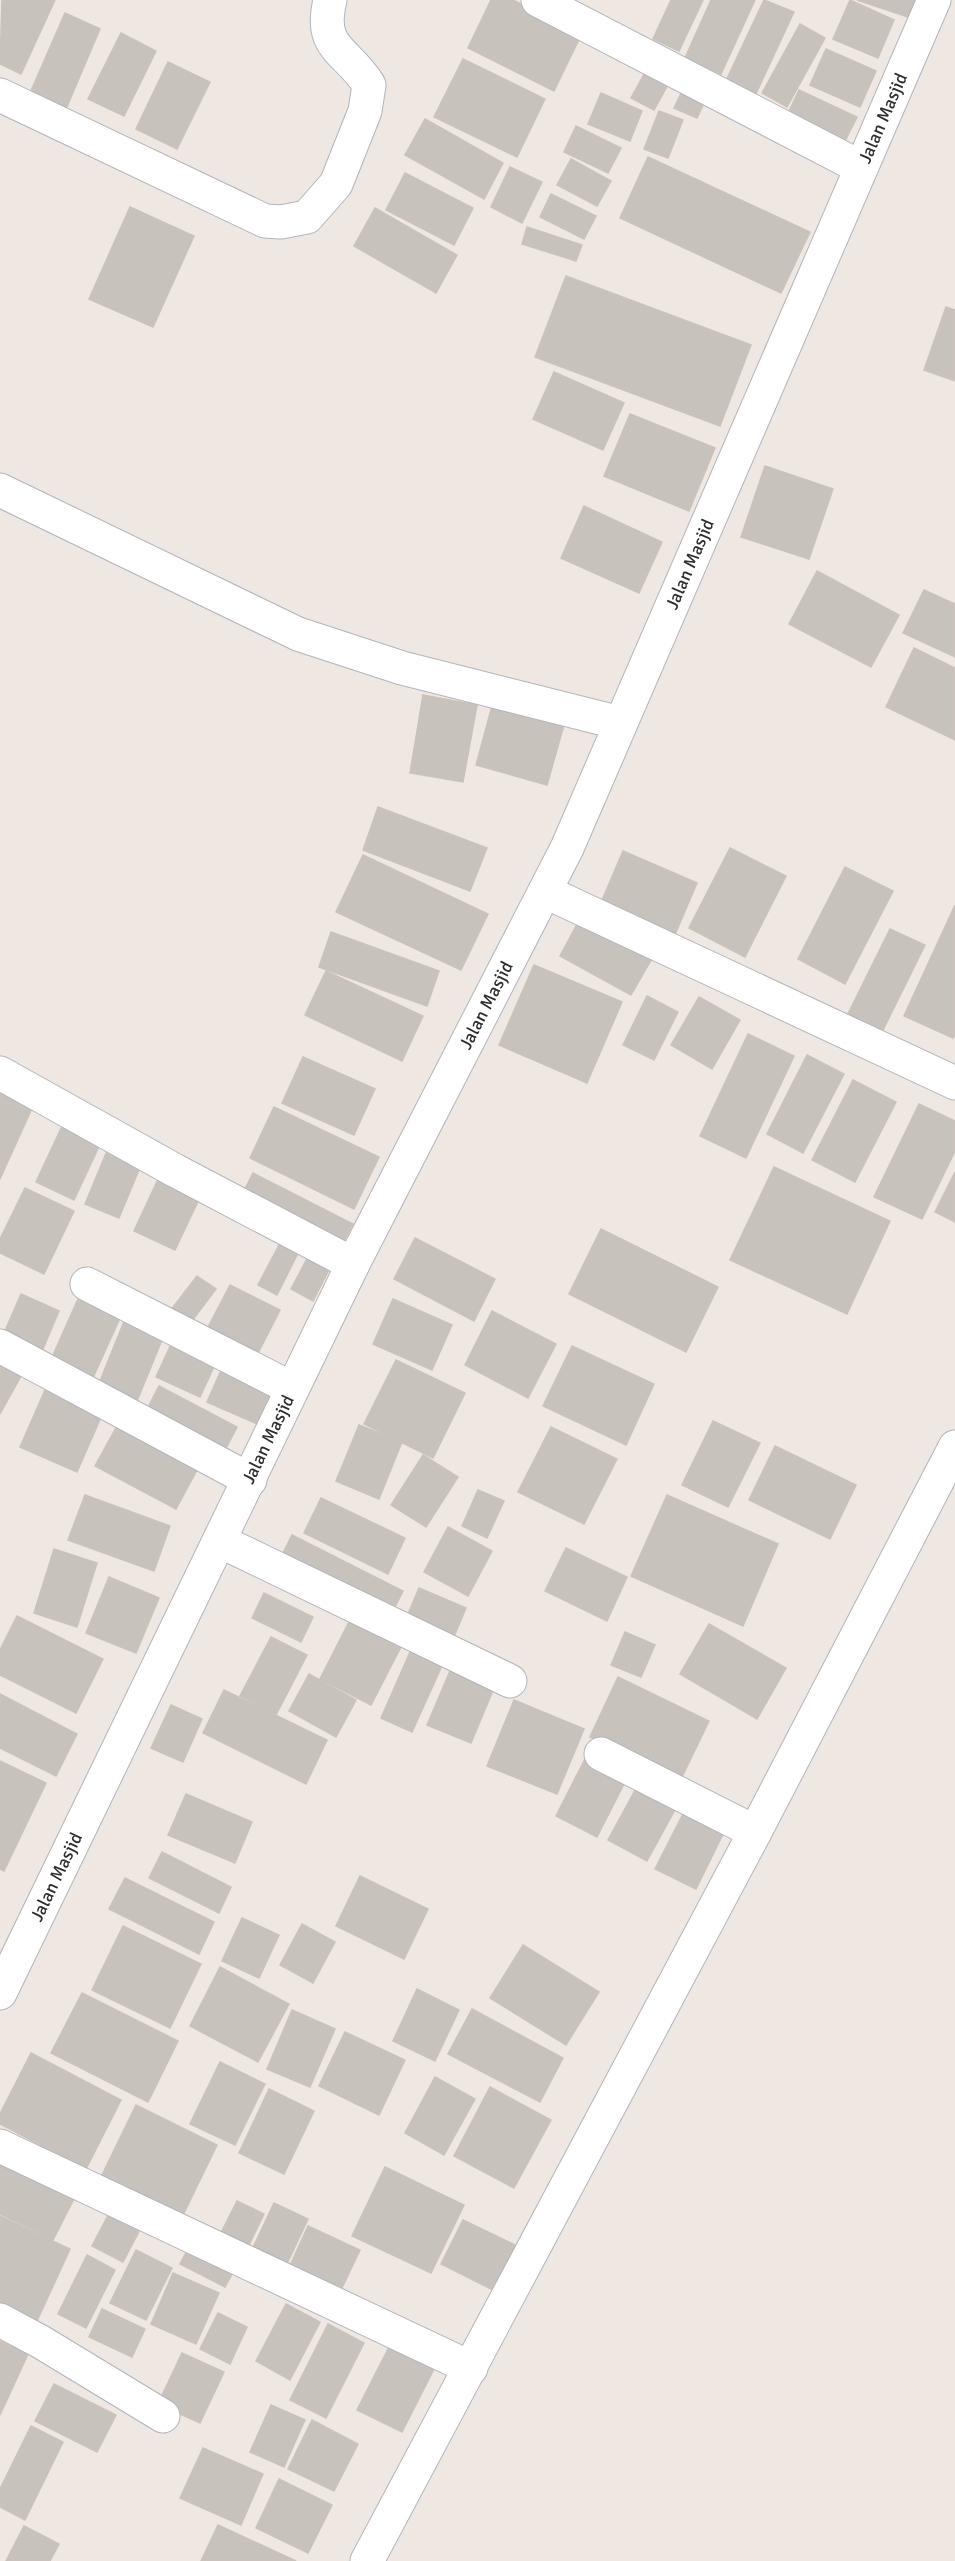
<svg xmlns="http://www.w3.org/2000/svg" width="955" height="2561" viewBox="0 0 955 2561" font-family="Signika,sans-serif">
	<style>
		.building { fill: #c8c2bc; stroke: #cbc3b9; stroke-width: 1.5 }
		.lines { fill: none; stroke-linecap: round; stroke-linejoin: round }
		.minor-casing { stroke: #b0b5be; stroke-width: 35 }
		.tertiary-casing { stroke: #b0b5be; stroke-width: 35 }
		.minor { stroke: #fff; stroke-width: 33 }
		.tertiary { stroke: #fff; stroke-width: 33 }
		.labels { text-anchor: middle; stroke-width: 6; stroke-linejoin: round; paint-order: stroke }
		.street-label { font-size: 18px; fill: #2e2e2e; stroke: #fff }
	</style>
	<rect width="100%" height="100%" fill="#efe7e1"/>
	<g class="building">
		<polygon points="2,0 55,0 21,74 0,64"/>
		<polygon points="491,0 513,0 582,33 554,91 468,48"/>
		<polygon points="671,0 703,0 679,51 653,39"/>
		<polygon points="711,0 755,0 721,74 685,58"/>
		<polygon points="764,0 794,12 753,100 723,87"/>
		<polygon points="850,0 894,20 878,58 833,39"/>
		<polygon points="857,0 920,0 914,19"/>
		<polygon points="65,13 100,29 66,109 30,93"/>
		<polygon points="800,24 825,38 787,107 762,93"/>
		<polygon points="121,33 156,51 124,116 88,99"/>
		<polygon points="826,49 876,71 860,107 810,85"/>
		<polygon points="463,59 545,99 517,157 434,117"/>
		<polygon points="168,62 210,82 177,149 136,129"/>
		<polygon points="647,69 670,81 654,110 631,98"/>
		<polygon points="684,87 707,97 697,118 674,108"/>
		<polygon points="799,90 857,117 843,145 786,118"/>
		<polygon points="601,93 642,111 630,141 588,124"/>
		<polygon points="659,111 683,120 668,158 644,149"/>
		<polygon points="425,119 503,163 484,199 405,155"/>
		<polygon points="576,126 621,148 608,173 564,152"/>
		<polygon points="648,157 810,232 781,293 620,218"/>
		<polygon points="571,159 611,181 597,206 557,185"/>
		<polygon points="510,167 542,182 522,223 491,207"/>
		<polygon points="405,173 473,208 454,245 386,210"/>
		<polygon points="551,194 596,216 584,239 540,217"/>
		<polygon points="130,207 194,236 153,327 89,299"/>
		<polygon points="375,208 457,255 436,293 354,246"/>
		<polygon points="527,227 582,245 576,261 522,244"/>
		<polygon points="566,276 751,345 720,426 535,357"/>
		<polygon points="946,307 955,310 955,381 924,370"/>
		<polygon points="554,372 624,403 603,450 533,419"/>
		<polygon points="630,414 715,448 689,511 604,476"/>
		<polygon points="765,466 833,489 809,559 741,537"/>
		<polygon points="584,506 662,542 639,593 561,558"/>
		<polygon points="817,571 899,615 871,667 789,624"/>
		<polygon points="924,590 955,604 955,657 903,633"/>
		<polygon points="914,648 955,668 955,740 886,707"/>
		<polygon points="423,695 477,705 463,782 410,773"/>
		<polygon points="492,706 564,725 547,785 476,765"/>
		<polygon points="378,807 487,848 470,891 363,850"/>
		<polygon points="730,848 786,876 745,957 689,928"/>
		<polygon points="623,851 697,883 674,937 600,905"/>
		<polygon points="363,855 488,914 461,970 336,912"/>
		<polygon points="845,867 893,891 845,984 798,959"/>
		<polygon points="955,905 955,1034 953,1038 904,1016"/>
		<polygon points="582,915 654,955 631,995 560,956"/>
		<polygon points="890,929 925,945 882,1032 847,1016"/>
		<polygon points="331,932 439,971 427,1006 319,967"/>
		<polygon points="534,965 622,1002 587,1083 499,1045"/>
		<polygon points="326,971 423,1016 402,1061 305,1015"/>
		<polygon points="647,996 678,1012 654,1060 623,1045"/>
		<polygon points="699,997 740,1020 712,1069 671,1045"/>
		<polygon points="748,1034 794,1056 746,1158 700,1136"/>
		<polygon points="807,1055 844,1074 803,1153 767,1134"/>
		<polygon points="303,1057 375,1089 354,1135 282,1103"/>
		<polygon points="853,1080 896,1102 855,1182 812,1160"/>
		<polygon points="0,1091 33,1106 0,1179"/>
		<polygon points="919,1104 955,1121 955,1151 922,1219 874,1197"/>
		<polygon points="274,1107 379,1157 354,1209 250,1158"/>
		<polygon points="64,1122 102,1140 74,1200 36,1182"/>
		<polygon points="107,1151 141,1165 119,1218 85,1204"/>
		<polygon points="774,1167 890,1221 847,1314 730,1260"/>
		<polygon points="955,1172 955,1222 935,1212"/>
		<polygon points="253,1173 353,1224 340,1248 241,1197"/>
		<polygon points="160,1175 201,1195 175,1250 134,1231"/>
		<polygon points="25,1188 74,1211 44,1274 0,1253 0,1239"/>
		<polygon points="601,1229 718,1287 686,1352 569,1294"/>
		<polygon points="415,1238 495,1279 474,1321 394,1279"/>
		<polygon points="279,1245 297,1255 277,1295 258,1285"/>
		<polygon points="309,1255 331,1266 313,1301 291,1289"/>
		<polygon points="197,1276 216,1289 189,1325 170,1311"/>
		<polygon points="230,1285 280,1310 254,1361 204,1335"/>
		<polygon points="21,1294 59,1311 40,1356 1,1340"/>
		<polygon points="78,1299 120,1318 91,1382 49,1364"/>
		<polygon points="393,1299 452,1325 432,1370 373,1344"/>
		<polygon points="492,1311 556,1344 528,1398 465,1365"/>
		<polygon points="125,1319 164,1335 137,1401 98,1386"/>
		<polygon points="173,1340 217,1360 200,1397 156,1377"/>
		<polygon points="572,1346 654,1384 626,1445 543,1406"/>
		<polygon points="396,1360 465,1393 433,1458 364,1424"/>
		<polygon points="0,1364 21,1376 0,1414"/>
		<polygon points="222,1368 279,1392 264,1427 207,1402"/>
		<polygon points="159,1386 237,1427 221,1458 143,1417"/>
		<polygon points="45,1390 102,1415 77,1472 20,1447"/>
		<polygon points="713,1421 760,1443 728,1507 682,1485"/>
		<polygon points="359,1425 402,1442 379,1499 336,1481"/>
		<polygon points="117,1426 197,1470 176,1509 95,1466"/>
		<polygon points="551,1427 617,1459 584,1524 518,1492"/>
		<polygon points="775,1446 856,1485 830,1539 749,1500"/>
		<polygon points="423,1455 458,1477 426,1527 391,1505"/>
		<polygon points="478,1490 504,1501 487,1538 462,1526"/>
		<polygon points="85,1495 170,1526 154,1571 68,1540"/>
		<polygon points="667,1495 778,1544 743,1626 631,1576"/>
		<polygon points="321,1498 405,1538 388,1574 304,1533"/>
		<polygon points="448,1527 492,1551 468,1596 424,1572"/>
		<polygon points="292,1535 403,1591 390,1617 279,1561"/>
		<polygon points="566,1548 627,1577 607,1621 545,1591"/>
		<polygon points="54,1549 97,1563 77,1627 34,1613"/>
		<polygon points="109,1577 159,1598 136,1653 86,1633"/>
		<polygon points="419,1588 466,1608 450,1646 403,1626"/>
		<polygon points="264,1593 313,1617 301,1642 252,1618"/>
		<polygon points="354,1612 405,1639 371,1705 320,1679"/>
		<polygon points="17,1616 103,1659 76,1713 0,1675 0,1650"/>
		<polygon points="709,1624 786,1668 757,1719 680,1674"/>
		<polygon points="625,1632 655,1645 641,1677 611,1665"/>
		<polygon points="271,1637 307,1655 276,1715 240,1696"/>
		<polygon points="414,1643 446,1657 412,1732 381,1718"/>
		<polygon points="450,1671 494,1688 471,1743 427,1725"/>
		<polygon points="309,1674 356,1700 336,1737 289,1711"/>
		<polygon points="618,1677 709,1721 680,1781 590,1737"/>
		<polygon points="224,1690 327,1740 306,1784 203,1733"/>
		<polygon points="0,1694 77,1734 56,1776 0,1748"/>
		<polygon points="514,1700 584,1729 557,1794 487,1766"/>
		<polygon points="171,1705 202,1719 183,1762 151,1748"/>
		<polygon points="586,1757 627,1778 597,1837 556,1816"/>
		<polygon points="0,1761 46,1783 4,1871 0,1869"/>
		<polygon points="639,1783 678,1804 647,1861 608,1840"/>
		<polygon points="186,1794 252,1822 235,1863 168,1835"/>
		<polygon points="685,1810 725,1830 696,1889 655,1869"/>
		<polygon points="162,1852 231,1887 219,1913 149,1878"/>
		<polygon points="360,1876 428,1909 404,1959 336,1926"/>
		<polygon points="125,1878 214,1922 199,1954 109,1909"/>
		<polygon points="242,1918 279,1935 259,1978 222,1961"/>
		<polygon points="302,1924 335,1942 313,1983 280,1965"/>
		<polygon points="123,1926 201,1964 170,2028 92,1990"/>
		<polygon points="523,1945 599,1992 566,2045 490,1998"/>
		<polygon points="220,1967 289,2004 258,2062 190,2026"/>
		<polygon points="417,1989 459,2010 435,2061 393,2041"/>
		<polygon points="82,1993 178,2041 148,2102 51,2053"/>
		<polygon points="472,2009 563,2058 540,2102 448,2054"/>
		<polygon points="292,2010 335,2029 310,2087 267,2069"/>
		<polygon points="345,2032 405,2060 379,2115 319,2086"/>
		<polygon points="31,2053 121,2100 86,2169 0,2124 0,2114"/>
		<polygon points="220,2062 265,2084 235,2145 190,2124"/>
		<polygon points="435,2077 475,2099 444,2155 405,2133"/>
		<polygon points="490,2087 551,2120 514,2188 454,2156"/>
		<polygon points="269,2089 314,2111 284,2174 239,2153"/>
		<polygon points="136,2105 217,2145 183,2215 102,2175"/>
		<polygon points="0,2150 79,2189 53,2240 0,2214"/>
		<polygon points="385,2167 464,2205 431,2273 352,2236"/>
		<polygon points="237,2201 264,2214 247,2249 220,2235"/>
		<polygon points="274,2203 308,2219 283,2272 249,2256"/>
		<polygon points="114,2204 145,2220 123,2262 92,2246"/>
		<polygon points="0,2216 70,2249 37,2321 0,2304"/>
		<polygon points="463,2220 515,2245 493,2290 441,2264"/>
		<polygon points="308,2226 360,2250 340,2292 289,2268"/>
		<polygon points="193,2240 238,2263 225,2287 180,2264"/>
		<polygon points="136,2250 172,2268 146,2320 110,2303"/>
		<polygon points="87,2255 115,2270 86,2328 58,2314"/>
		<polygon points="173,2273 219,2293 196,2344 151,2324"/>
		<polygon points="286,2304 320,2322 290,2380 256,2361"/>
		<polygon points="102,2309 145,2329 132,2357 89,2337"/>
		<polygon points="218,2313 247,2327 230,2364 200,2349"/>
		<polygon points="328,2324 364,2343 326,2418 290,2400"/>
		<polygon points="0,2341 28,2354 0,2415"/>
		<polygon points="389,2347 434,2369 402,2432 357,2410"/>
		<polygon points="182,2353 224,2372 200,2423 158,2404"/>
		<polygon points="54,2384 116,2415 97,2452 35,2421"/>
		<polygon points="271,2405 305,2420 284,2467 250,2452"/>
		<polygon points="312,2420 358,2444 334,2491 288,2469"/>
		<polygon points="31,2426 63,2442 25,2520 0,2507 0,2489"/>
		<polygon points="203,2448 263,2474 241,2525 180,2498"/>
		<polygon points="279,2479 332,2505 308,2553 256,2528"/>
		<polygon points="218,2525 296,2561 201,2561"/>
		<polygon points="24,2526 59,2544 50,2561 6,2561"/>
	</g>
	<g class="lines">
		<defs>
			<g id="minor">
				<polyline points="538,0 860,167"/>
				<path d="M 0,95 L 265,221 L 281,222 L 307,217 L 336,184 L 365,111 L 369,85 C 347,49 318,50 330,0"/>
				<polyline points="0,490 298,634 402,668 620,723"/>
				<polyline points="546,892 955,1083"/>
				<polyline points="0,1073 176,1171 353,1264"/>
				<polyline points="87,1284 291,1388"/>
				<polyline points="0,1346 250,1480"/>
				<polyline points="220,1541 510,1681"/>
				<polyline points="601,1754 755,1832"/>
				<path id="s1" d="M 0,1993 L 353,1264 L 567,848 L 934,0"/>
				<polyline points="0,2146 471,2368"/>
				<polyline points="0,2320 41,2342 163,2416"/>
			</g>
			<polyline id="tertiary" points="367,2561 755,1832 955,1447"/>
		</defs>
		<use href="#minor" class="minor-casing"/>
		<use href="#tertiary" class="tertiary-casing"/>
		<use href="#minor" class="minor"/>
		<use href="#tertiary" class="tertiary"/>
	</g>
	<g class="labels">
		<g class="street-label">
			<text dy="6" stroke="none"><textPath href="#s1" startOffset="2073">Jalan Masjid</textPath></text>
			<text dy="6" stroke="none"><textPath href="#s1" startOffset="1587">Jalan Masjid</textPath></text>
			<text dy="6" stroke="none"><textPath href="#s1" startOffset="1101">Jalan Masjid</textPath></text>
			<text dy="6" stroke="none"><textPath href="#s1" startOffset="615">Jalan Masjid</textPath></text>
			<text dy="6" stroke="none"><textPath href="#s1" startOffset="129">Jalan Masjid</textPath></text>
		</g>
	</g>
</svg>
